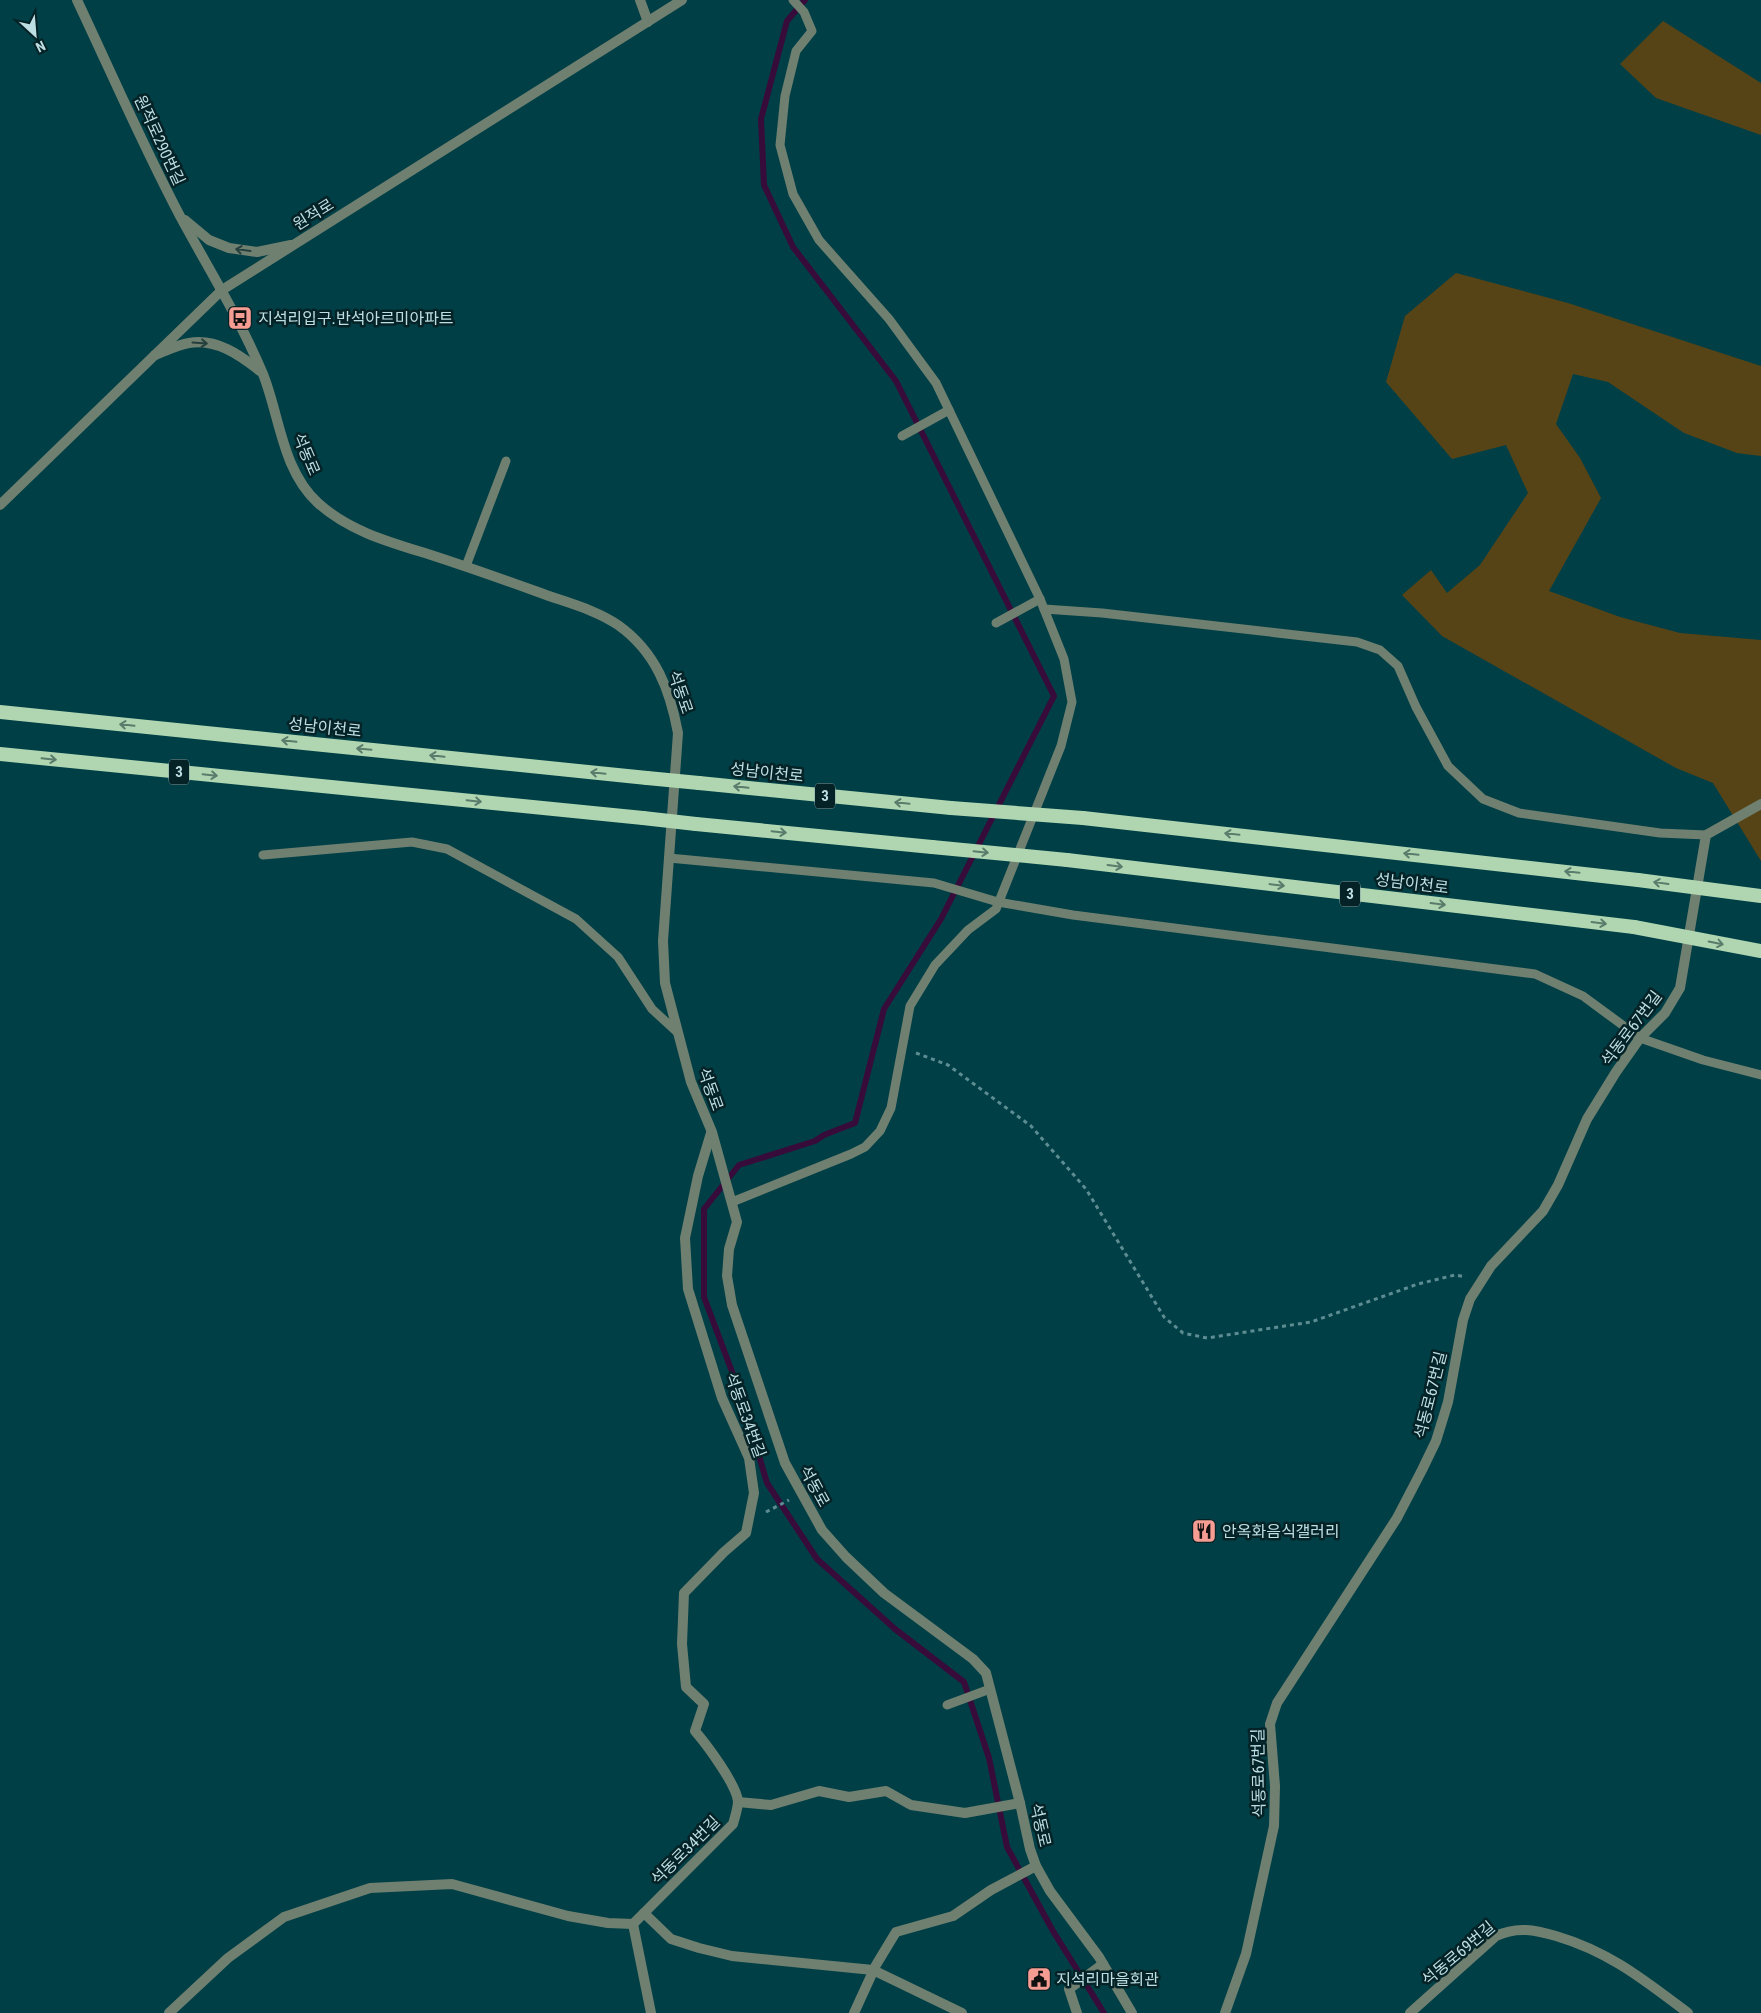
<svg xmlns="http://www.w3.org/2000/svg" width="1761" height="2013" viewBox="0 0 1761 2013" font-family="'Roboto Condensed','Noto Sans KR',sans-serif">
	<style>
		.green { fill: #574416 }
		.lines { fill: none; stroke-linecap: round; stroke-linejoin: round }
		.stream { stroke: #380c3a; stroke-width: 6 }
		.path { stroke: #5d8d93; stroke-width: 3; stroke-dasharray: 4 4; stroke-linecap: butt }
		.service { stroke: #6f8070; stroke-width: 9 }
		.minor { stroke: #6f8070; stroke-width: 10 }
		.tertiary { stroke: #6f8070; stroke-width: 10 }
		.trunk { stroke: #b0d6b1; stroke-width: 14 }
		.trunk-bridge { stroke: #b0d6b1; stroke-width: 14 }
		.oneway { stroke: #253f3d }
		.oneway2 { stroke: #5a7c6c }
		.labels { text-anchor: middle; stroke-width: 5; stroke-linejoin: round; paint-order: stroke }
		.shield { fill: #052327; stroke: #86a6ab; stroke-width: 1 }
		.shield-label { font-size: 15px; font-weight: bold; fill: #bddee3 }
		.street-label { font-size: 16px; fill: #bddee3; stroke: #052327 }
		.poi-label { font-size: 16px; fill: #bddee3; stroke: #052327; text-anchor: start }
	</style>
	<rect width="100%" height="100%" fill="#013f46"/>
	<g class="green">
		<polygon points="1663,21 1761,83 1761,135 1656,98 1620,64"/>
		<polygon points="1456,273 1568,303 1761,366 1761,456 1737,453 1684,433 1608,382 1573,374 1556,424 1580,458 1601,498 1549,591 1620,617 1680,633 1761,640 1761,861 1713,783 1676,768 1442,636 1402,595 1431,570 1447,593 1480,565 1528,493 1506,445 1452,459 1386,382 1405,316"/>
	</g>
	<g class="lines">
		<polyline class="stream" points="805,0 787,21 761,119 764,185 793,247 896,381 1054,696 941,919 884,1009 855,1123 824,1135 815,1141 739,1165 704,1209 704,1297 743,1401 767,1483 817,1559 895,1629 964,1682 989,1758 1007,1847 1053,1931 1104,2013"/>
		<g class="path">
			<polyline points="916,1053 948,1065 1031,1126 1086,1189 1164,1317 1183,1333 1207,1338 1311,1322 1418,1284 1455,1275 1466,1277"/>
			<polyline points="766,1512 789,1500"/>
		</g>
		<g class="service">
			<polyline points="902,436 949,410"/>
			<polyline points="466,566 506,461"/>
			<polyline points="1044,609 1102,613 1357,642 1380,650 1398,666 1416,707 1448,766 1483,799 1519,813 1660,833 1706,835"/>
			<polyline points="996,623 1040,599"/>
			<polyline points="263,855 412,842 447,849 576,919 618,957 652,1009 677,1032"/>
			<polyline points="669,858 934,883 998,902 1073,915 1535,974 1583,996 1640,1038 1703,1060 1761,1075"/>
			<polyline points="732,1202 851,1154 865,1147 880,1131 891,1108 910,1006 935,965 968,930 996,909 1061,746 1072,702 1064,659 1040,599 936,383 889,319 819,240 793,194 780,145 785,96 796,51 812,31 804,12 793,0"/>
			<polyline points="947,1705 990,1689"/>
		</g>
		<g class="minor">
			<path d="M 77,0 C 111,72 143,146 180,216 C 208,268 240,319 263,374 C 280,417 282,470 318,503 C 349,531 389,542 428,554 C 465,566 502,579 538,592 C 564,602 595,609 618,625 C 656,652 670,690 678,733 L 663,941 L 665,983 L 691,1082 L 712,1132 L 737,1222 L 729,1249 L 727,1276 L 732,1305 L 785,1463 L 822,1530 L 846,1557 L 884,1593 L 973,1659 L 986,1673 L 1020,1803 L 1030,1849 L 1036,1866 L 1050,1891 L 1099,1957 L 1132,2013"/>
			<polyline points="640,0 648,22"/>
			<polyline points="185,220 209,240 229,248 257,252 291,245"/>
			<path d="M 155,355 C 166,351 177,345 189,343 C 216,338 240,355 260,371"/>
			<polyline points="738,1802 771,1805 819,1791 849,1797 886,1791 911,1805 965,1813 1020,1803"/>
			<polyline points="644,1913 671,1939 699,1948 732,1956 873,1970 962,2013"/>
			<path d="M 633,1924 L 733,1824 C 735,1817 738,1808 738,1801 C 736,1784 707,1745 695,1731 L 704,1704 L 686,1687 L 682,1644 L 684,1593 L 724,1552 L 746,1533 L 754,1493 L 749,1458 L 722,1398 L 688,1289 L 685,1238 L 698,1176 L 711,1133"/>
			<polyline points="633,1924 651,2013"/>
			<polyline points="169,2013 228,1958 284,1917 370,1888 452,1884 568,1916 608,1923 633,1924"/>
			<polyline points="854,2013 876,1965 896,1932 953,1916 991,1890 1036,1866"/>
			<polyline points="1077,2013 1069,1989 1103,1964"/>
			<polyline points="1225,2013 1246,1954 1274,1826 1275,1786 1270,1724 1277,1703 1397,1518 1422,1470 1436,1441 1448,1402 1463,1320 1470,1299 1491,1266 1543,1211 1558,1185 1587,1119 1616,1072 1640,1038 1665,1013 1680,988 1706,835 1761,804"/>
			<path d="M 1410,2013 L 1496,1936 C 1517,1926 1535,1930 1556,1936 C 1610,1952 1644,1980 1688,2013"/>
		</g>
		<polyline class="tertiary" points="0,505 222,290 682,0"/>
		<g class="trunk">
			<polyline points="0,712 647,778"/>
			<polyline points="0,754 643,818"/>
			<polyline points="699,783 951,808"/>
			<polyline points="1083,818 1638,880"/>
			<polyline points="696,824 932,847"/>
			<polyline points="1067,860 1634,927"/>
		</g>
		<g class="trunk-bridge">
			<polyline points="647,778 699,783"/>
			<polyline points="951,808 1083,818"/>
			<polyline points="643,818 696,824"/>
			<polyline points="932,847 1067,860"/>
			<polyline points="1638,880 1761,896"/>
			<polyline points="1634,927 1761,951"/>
		</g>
	</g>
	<defs><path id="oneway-shaft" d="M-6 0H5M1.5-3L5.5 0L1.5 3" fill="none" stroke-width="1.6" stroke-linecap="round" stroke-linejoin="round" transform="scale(1.25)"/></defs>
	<g class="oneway">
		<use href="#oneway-shaft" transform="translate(243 250) rotate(-172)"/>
		<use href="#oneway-shaft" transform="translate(200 343) rotate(4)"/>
	</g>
	<g class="oneway2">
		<use href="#oneway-shaft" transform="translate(127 725) rotate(-174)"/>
		<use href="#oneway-shaft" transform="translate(289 741) rotate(-174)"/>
		<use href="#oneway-shaft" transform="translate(364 749) rotate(-175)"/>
		<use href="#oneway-shaft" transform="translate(437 756) rotate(-174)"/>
		<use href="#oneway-shaft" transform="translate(49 759) rotate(6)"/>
		<use href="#oneway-shaft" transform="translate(598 773) rotate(-174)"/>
		<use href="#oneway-shaft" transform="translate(210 775) rotate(6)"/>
		<use href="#oneway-shaft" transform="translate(741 787) rotate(-174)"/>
		<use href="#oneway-shaft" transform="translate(474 801) rotate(6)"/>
		<use href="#oneway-shaft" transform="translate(902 803) rotate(-174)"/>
		<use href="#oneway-shaft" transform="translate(779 832) rotate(6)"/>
		<use href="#oneway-shaft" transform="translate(1232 834) rotate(-174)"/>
		<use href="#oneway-shaft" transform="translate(981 852) rotate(6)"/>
		<use href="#oneway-shaft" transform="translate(1411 854) rotate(-174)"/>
		<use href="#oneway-shaft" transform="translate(1115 866) rotate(7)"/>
		<use href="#oneway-shaft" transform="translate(1572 872) rotate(-174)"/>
		<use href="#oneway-shaft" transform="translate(1661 883) rotate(-172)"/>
		<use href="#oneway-shaft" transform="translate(1277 885) rotate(7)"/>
		<use href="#oneway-shaft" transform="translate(1438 904) rotate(7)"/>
		<use href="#oneway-shaft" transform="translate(1599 923) rotate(7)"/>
		<use href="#oneway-shaft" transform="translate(1716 943) rotate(11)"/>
	</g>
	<defs>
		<symbol id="bus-square" viewBox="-11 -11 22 22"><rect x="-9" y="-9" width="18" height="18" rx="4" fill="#f59c93" stroke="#052327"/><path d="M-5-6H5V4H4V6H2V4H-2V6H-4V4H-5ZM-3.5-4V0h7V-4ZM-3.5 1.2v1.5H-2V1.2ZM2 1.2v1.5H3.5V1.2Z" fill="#111"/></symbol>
		<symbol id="restaurant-square" viewBox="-11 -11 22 22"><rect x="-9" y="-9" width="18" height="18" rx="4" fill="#f59c93" stroke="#052327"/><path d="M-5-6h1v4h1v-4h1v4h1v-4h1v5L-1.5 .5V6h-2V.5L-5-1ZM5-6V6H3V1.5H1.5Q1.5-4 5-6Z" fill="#111"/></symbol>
		<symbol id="civic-square" viewBox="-11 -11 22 22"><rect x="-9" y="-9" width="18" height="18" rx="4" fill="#f59c93" stroke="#052327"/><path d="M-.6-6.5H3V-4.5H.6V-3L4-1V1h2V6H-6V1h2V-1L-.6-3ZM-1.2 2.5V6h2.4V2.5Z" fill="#111"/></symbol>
	</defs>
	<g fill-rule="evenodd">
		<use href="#bus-square" x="226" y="304" width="28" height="28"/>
		<use href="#restaurant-square" x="1190" y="1517" width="28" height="28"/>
		<use href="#civic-square" x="1025" y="1965" width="28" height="28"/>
	</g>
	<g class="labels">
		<g class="shield">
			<rect x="169" y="759.5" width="20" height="25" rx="4"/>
			<rect x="815" y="783.5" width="20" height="25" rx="4"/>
			<rect x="1340" y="881.5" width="20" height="25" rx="4"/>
		</g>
		<g class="shield-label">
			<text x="179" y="777">3</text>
			<text x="825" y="801">3</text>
			<text x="1350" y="899">3</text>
		</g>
		<g class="street-label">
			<text transform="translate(160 140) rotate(65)" y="6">원적로290번길</text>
			<text transform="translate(313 214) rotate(-32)" y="6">원적로</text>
			<text transform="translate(307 454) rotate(67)" y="6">석동로</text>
			<text transform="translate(681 692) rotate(71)" y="6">석동로</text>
			<text transform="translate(325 727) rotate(6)" y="6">성남이천로</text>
			<text transform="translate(767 772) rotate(6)" y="6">성남이천로</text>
			<text transform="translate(1412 883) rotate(7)" y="6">성남이천로</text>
			<text transform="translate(1631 1028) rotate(-53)" y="6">석동로67번길</text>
			<text transform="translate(711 1089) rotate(70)" y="6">석동로</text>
			<text transform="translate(1430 1395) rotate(-76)" y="6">석동로67번길</text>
			<text transform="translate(746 1415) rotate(70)" y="6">석동로34번길</text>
			<text transform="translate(815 1486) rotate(61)" y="6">석동로</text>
			<text transform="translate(1258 1773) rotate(-91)" y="6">석동로67번길</text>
			<text transform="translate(1041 1825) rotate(77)" y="6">석동로</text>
			<text transform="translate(685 1850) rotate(-45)" y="6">석동로34번길</text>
			<text transform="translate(1458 1953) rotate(-40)" y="6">석동로69번길</text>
		</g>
		<g class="poi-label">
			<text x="258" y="324">지석리입구.반석아르미아파트</text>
			<text x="1222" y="1537">안옥화음식갤러리</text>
			<text x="1056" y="1985">지석리마을회관</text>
		</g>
	</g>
	<g transform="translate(35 35) rotate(154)" stroke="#052327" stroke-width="4" paint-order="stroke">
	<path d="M0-4L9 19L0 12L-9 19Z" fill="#bddee3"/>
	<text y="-8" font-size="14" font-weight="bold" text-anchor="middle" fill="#bddee3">N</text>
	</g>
</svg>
